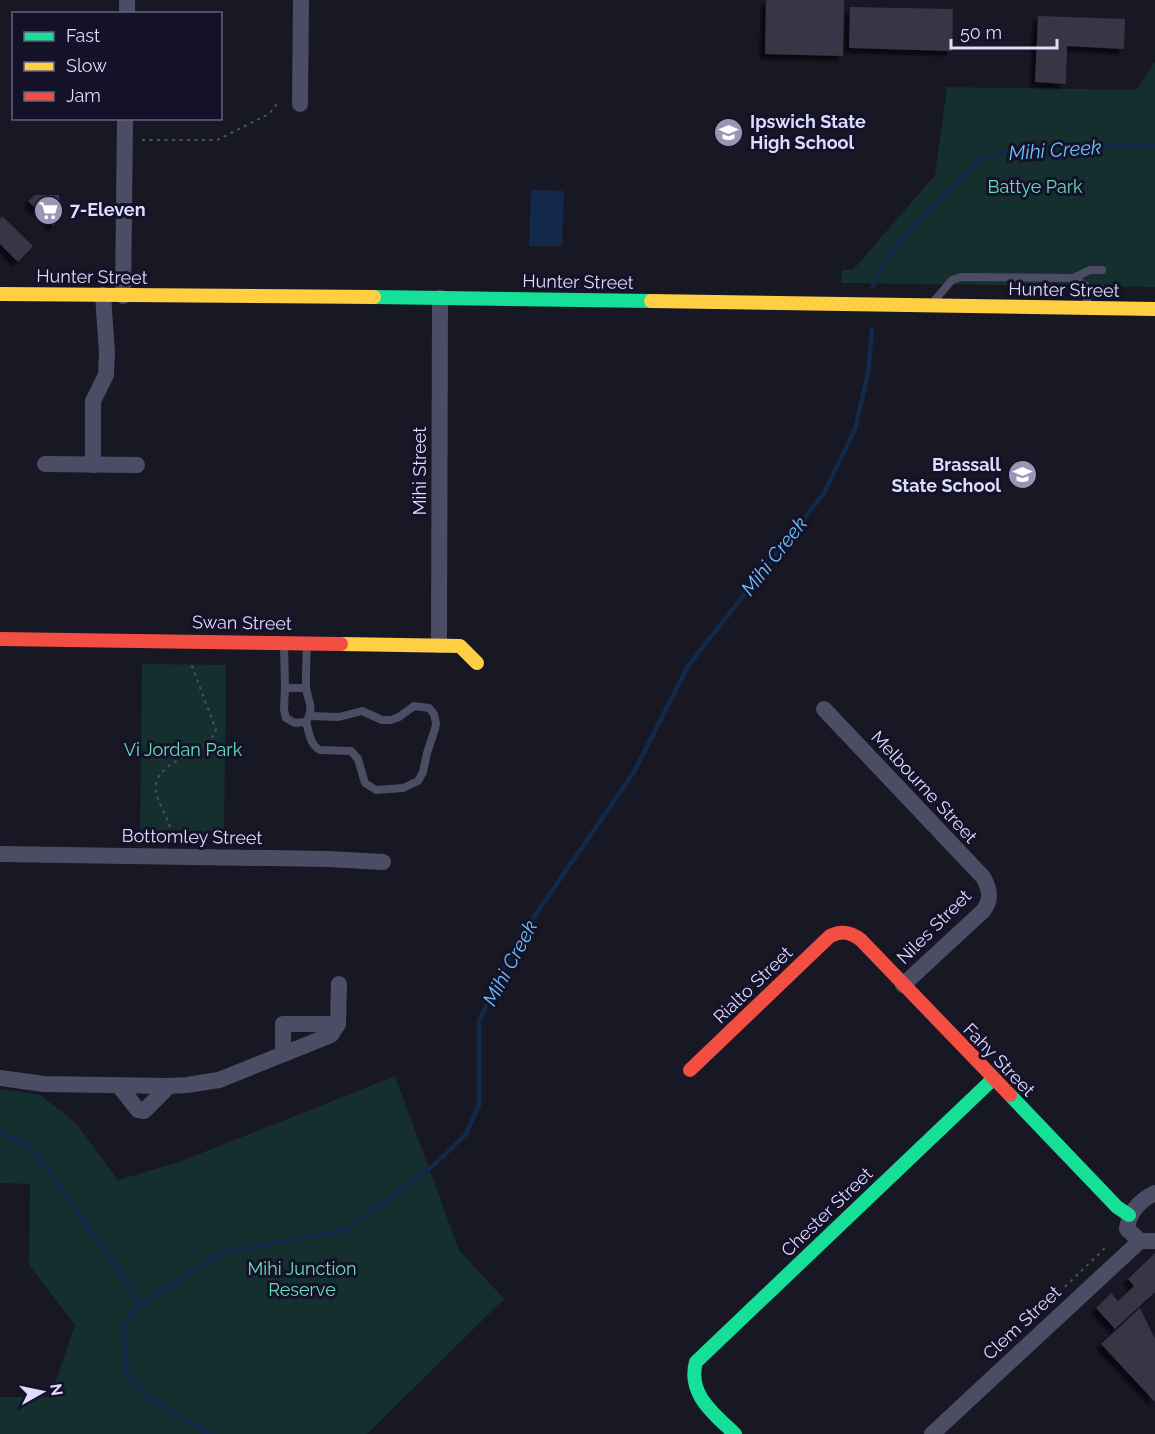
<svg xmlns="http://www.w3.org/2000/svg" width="1155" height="1434" viewBox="0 0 1155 1434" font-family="Raleway,sans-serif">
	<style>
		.green { fill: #152f2e }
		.water { fill: #12294a }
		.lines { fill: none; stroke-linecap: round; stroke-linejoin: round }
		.stream { stroke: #12294a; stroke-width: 4.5 }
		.building { fill: #373546; filter: url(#shadow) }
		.path { stroke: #465360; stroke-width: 2; stroke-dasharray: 3 4.5; stroke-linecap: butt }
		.lane { stroke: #4c4d64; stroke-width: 8 }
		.street { stroke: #4c4d64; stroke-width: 16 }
		.fast { stroke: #16e098; stroke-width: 14 }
		.slow { stroke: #ffcf43; stroke-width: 14 }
		.jam { stroke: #f24e42; stroke-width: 14 }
		.labels { text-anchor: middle; stroke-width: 6; stroke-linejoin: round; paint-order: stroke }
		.poi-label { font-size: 18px; font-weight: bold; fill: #dddbfe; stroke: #141229; text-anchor: start }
		.park-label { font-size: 18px; fill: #68ddb9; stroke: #141229 }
		.street-label { font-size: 18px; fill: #dddbfe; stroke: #141229 }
		.water-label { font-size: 20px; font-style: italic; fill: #6dc0fa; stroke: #141229 }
	</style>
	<defs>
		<filter id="shadow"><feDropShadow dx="-5" dy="5" stdDeviation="1.5" flood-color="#0009"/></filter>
	</defs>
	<rect width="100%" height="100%" fill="#181724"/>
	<g class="green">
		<polygon points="1155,62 1155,287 841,283 842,270 853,270 935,175 947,87 1136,90"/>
		<polygon points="142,664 226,665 224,836 140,835"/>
		<polygon points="395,1076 459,1250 504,1299 367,1434 0,1434 0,1397 50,1397 75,1325 29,1265 30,1184 0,1183 0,1089 40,1095 76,1123 118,1180 179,1162"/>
	</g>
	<polygon class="water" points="531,190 564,191 562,246 529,246"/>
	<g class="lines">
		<g class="stream">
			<polyline points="873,287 883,264 905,234 978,160 1019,149 1155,145"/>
			<polyline points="0,1133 25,1144 37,1155 129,1285 137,1307"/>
			<polyline points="211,1434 147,1398 127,1376 123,1327 137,1307 219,1254 345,1230 432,1167 466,1134 479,1105 479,1021 516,943 634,772 688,666 824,493 855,429 868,373 872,330"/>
		</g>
	</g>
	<g class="building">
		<polygon points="766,0 844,0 843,56 765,54"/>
		<polygon points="850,7 953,9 952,51 849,48"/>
		<polygon points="1038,16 1125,19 1124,49 1067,46 1066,84 1035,82"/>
		<polygon points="35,195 59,195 59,220 53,226 28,201"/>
		<polygon points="2,216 33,246 18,262 0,244 0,219"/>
		<polygon points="1155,1253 1155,1292 1115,1329 1096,1308 1111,1293 1118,1301 1134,1286 1128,1279"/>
		<polygon points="1140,1308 1155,1339 1155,1402 1101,1344"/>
	</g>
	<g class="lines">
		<g class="path">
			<polyline points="142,140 217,140 269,114 277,104"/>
			<path d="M 172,842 C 173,808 132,788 176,761 C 190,753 210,746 216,730 L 190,661"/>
			<polyline points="1038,1313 1107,1246"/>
		</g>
		<g class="lane">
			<polyline points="1073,278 1090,270 1102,270"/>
			<polyline points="934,301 952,280 961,277 1073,278 1085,285 1088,307"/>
			<polyline points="284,646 285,688"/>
			<path d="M 306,688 L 285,688 L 284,710 L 286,718 L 295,723 L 306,722 C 316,705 306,700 306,685 C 306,672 306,659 307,646"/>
			<path d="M 306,722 C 309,732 310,745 320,750 L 351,751 L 358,759 L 365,783 L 376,790 L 403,788 L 418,781 L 423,772 L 427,753 L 435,729 L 436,723 L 434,714 L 429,708 L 414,706 L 399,717 L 391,720 L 382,720 L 362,711 L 339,717 L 310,716"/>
		</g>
		<g class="street">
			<polyline points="127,14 127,0"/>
			<polyline points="300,104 301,0"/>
			<polyline points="123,296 125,118"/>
			<polyline points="45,464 137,465"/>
			<polyline points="93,465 93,401 106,375 107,353 103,295"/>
			<polyline points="439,645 440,298"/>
			<path d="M 824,709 L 983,877 C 990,889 992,900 983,911 L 903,985"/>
			<polyline points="0,854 328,859 383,862"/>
			<polyline points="283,1054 283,1024 338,1024"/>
			<polyline points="0,1078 44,1084 169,1086 187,1085 219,1080 331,1035 338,1024 339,984"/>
			<polyline points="119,1086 138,1110 144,1111 169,1086"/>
			<path d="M 1155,1193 C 1139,1201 1129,1212 1127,1229 L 1140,1241 L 1155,1241"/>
			<polyline points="932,1434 1140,1241"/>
		</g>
		<g class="fast">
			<polyline points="374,297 651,301"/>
			<polyline points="1010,1095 1117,1207 1129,1215"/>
			<path d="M 735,1434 C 714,1414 687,1394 696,1362 L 993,1079"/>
		</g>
		<g class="slow">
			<polyline points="0,294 374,297"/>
			<polyline points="651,301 1155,309"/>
			<polyline points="341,644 460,646 477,663"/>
		</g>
		<g class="jam">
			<polyline points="0,639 341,644"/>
			<path d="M 690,1070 L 830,936 C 842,930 851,932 861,940 L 1010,1095"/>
		</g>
	</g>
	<defs>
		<symbol id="school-disc" viewBox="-11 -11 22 22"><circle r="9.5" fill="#9896b2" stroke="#141229"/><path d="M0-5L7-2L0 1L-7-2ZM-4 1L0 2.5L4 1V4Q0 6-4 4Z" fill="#fff"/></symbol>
		<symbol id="supermarket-disc" viewBox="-11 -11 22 22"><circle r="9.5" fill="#9896b2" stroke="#141229"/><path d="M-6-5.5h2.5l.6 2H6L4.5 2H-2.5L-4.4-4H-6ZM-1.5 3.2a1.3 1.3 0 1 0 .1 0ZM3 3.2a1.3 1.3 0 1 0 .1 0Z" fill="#fff"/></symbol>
	</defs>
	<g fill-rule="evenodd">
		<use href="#school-disc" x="712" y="116" width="33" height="33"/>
		<use href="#supermarket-disc" x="32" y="194" width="33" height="33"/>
		<use href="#school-disc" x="1006" y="458" width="33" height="33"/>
	</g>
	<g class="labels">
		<g class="poi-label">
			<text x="750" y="128">Ipswich State<tspan x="750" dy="21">High School</tspan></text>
			<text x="70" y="216">7-Eleven</text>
			<text x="1001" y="471" text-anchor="end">Brassall<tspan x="1001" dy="21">State School</tspan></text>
		</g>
		<g class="park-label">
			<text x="1035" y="193">Battye Park</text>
			<text x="183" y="756">Vi Jordan Park</text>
			<text x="302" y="1275">Mihi Junction<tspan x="302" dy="21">Reserve</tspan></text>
		</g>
		<g class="street-label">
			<text transform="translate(92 277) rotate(1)" y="6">Hunter Street</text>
			<text transform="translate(578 282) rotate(1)" y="6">Hunter Street</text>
			<text transform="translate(1064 290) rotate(1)" y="6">Hunter Street</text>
			<text transform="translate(420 471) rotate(-90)" y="6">Mihi Street</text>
			<text transform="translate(242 623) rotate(1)" y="6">Swan Street</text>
			<text transform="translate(924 787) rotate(47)" y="6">Melbourne Street</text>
			<text transform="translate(192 837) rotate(1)" y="6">Bottomley Street</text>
			<text transform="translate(934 927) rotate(-45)" y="6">Niles Street</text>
			<text transform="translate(753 985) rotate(-44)" y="6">Rialto Street</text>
			<text transform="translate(999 1060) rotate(46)" y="6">Fahy Street</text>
			<text transform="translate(827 1212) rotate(-44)" y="6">Chester Street</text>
			<text transform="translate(1022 1323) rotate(-43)" y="6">Clem Street</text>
		</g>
		<g class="water-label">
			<text transform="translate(1055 150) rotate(-4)" y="7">Mihi Creek</text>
			<text transform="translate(774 556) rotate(-52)" y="7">Mihi Creek</text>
			<text transform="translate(510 963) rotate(-62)" y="7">Mihi Creek</text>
		</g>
	</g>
	<rect x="12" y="12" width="210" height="108" fill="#141229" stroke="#64627e" stroke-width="1.5"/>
	<rect x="24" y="32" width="30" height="9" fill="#16e098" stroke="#64627e" stroke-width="1.5"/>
	<text x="66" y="42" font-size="18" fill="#dddbfe">Fast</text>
	<rect x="24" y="62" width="30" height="9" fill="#ffcf43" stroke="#64627e" stroke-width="1.5"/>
	<text x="66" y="72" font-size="18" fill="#dddbfe">Slow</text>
	<rect x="24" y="92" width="30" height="9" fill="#f24e42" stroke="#64627e" stroke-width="1.5"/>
	<text x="66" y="102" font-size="18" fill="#dddbfe">Jam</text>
	<g transform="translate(42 1392) rotate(81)" stroke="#141229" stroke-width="4.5" paint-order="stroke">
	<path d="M0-4.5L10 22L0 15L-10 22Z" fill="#dddbfe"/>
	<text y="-9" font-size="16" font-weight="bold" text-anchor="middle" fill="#dddbfe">N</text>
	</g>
	<path d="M951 39v9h106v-9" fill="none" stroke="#dddbfe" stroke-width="3"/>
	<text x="960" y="39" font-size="18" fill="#dddbfe" stroke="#141229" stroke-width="4.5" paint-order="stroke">50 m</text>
</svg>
